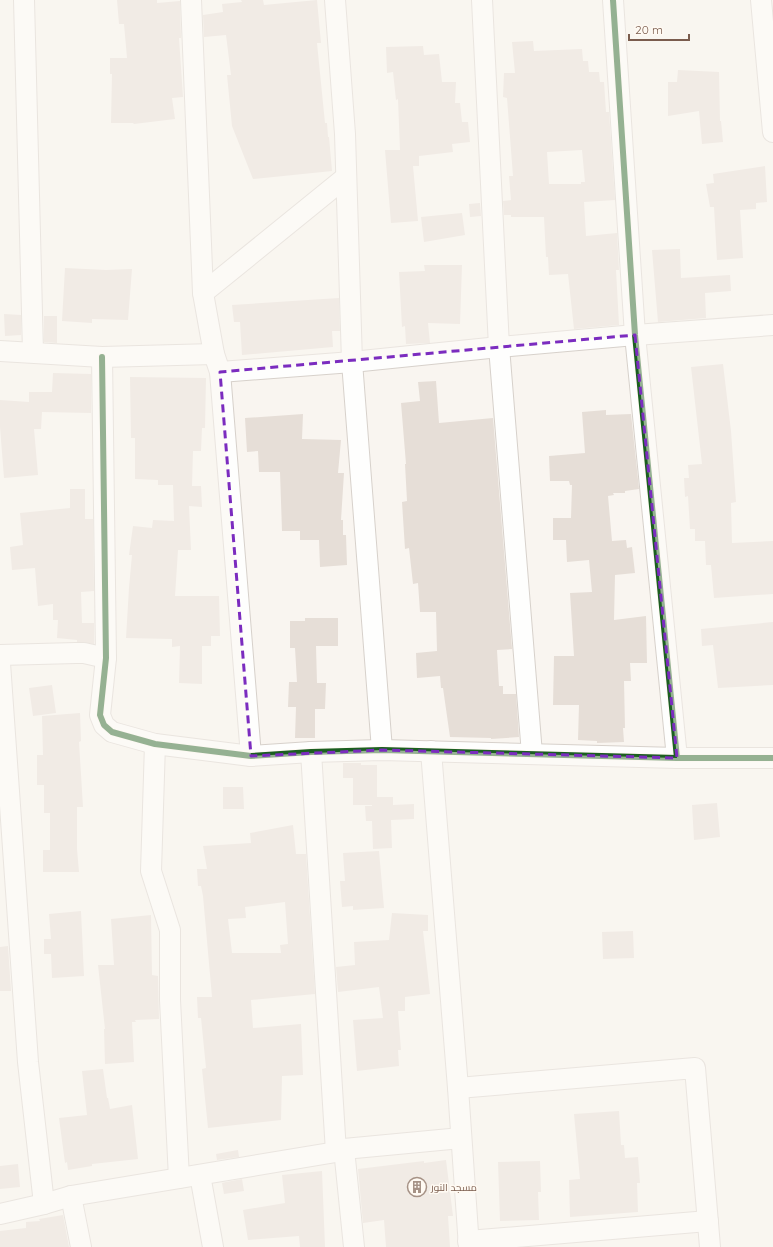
<svg xmlns="http://www.w3.org/2000/svg" width="773" height="1247" viewBox="0 0 773 1247" font-family="Quicksand,Cairo,sans-serif">
	<style>
		.building { fill: #e6ded7; fill-rule: evenodd }
		.lines { fill: none; stroke-linecap: round; stroke-linejoin: round }
		.minor-casing { stroke: #d7d1cb; stroke-width: 22 }
		.minor { stroke: #fefefd; stroke-width: 20 }
		.cycleway-casing { stroke: #fffaf3; stroke-width: 8 }
		.cycleway { stroke: #1b5e20; stroke-width: 6 }
		.marked { fill: none; stroke: #7b2cbf; stroke-width: 3; stroke-dasharray: 8 5; stroke-linejoin: round }
		.labels { text-anchor: middle; stroke-width: 3; stroke-linejoin: round; paint-order: stroke }
		.poi-label { font-size: 10px; fill: #7a5c4d; stroke: #fffaf3; text-anchor: start }
	</style>
	<rect width="100%" height="100%" fill="#f9f5f0"/>
	<g class="building">
		<polygon points="117,0 157,0 157,3 180,1 181,38 179,38 183,97 172,98 175,119 134,124 133,123 111,123 112,74 110,74 110,58 127,58 124,24 119,24"/>
		<polygon points="241,0 263,0 264,5 317,0 321,43 317,43 325,123 327,123 328,137 329,137 332,171 253,179 232,126 227,75 231,75 226,35 204,37 203,15 223,12 222,4 242,2"/>
		<path d="M 533,41 L 534,51 L 582,49 L 583,61 L 588,61 L 589,72 L 599,72 L 600,82 L 604,82 L 606,112 L 609,112 L 615,200 L 584,202 L 586,236 L 617,233 L 619,270 L 616,270 L 619,325 L 574,329 L 568,274 L 549,275 L 548,257 L 546,257 L 544,217 L 511,217 L 511,215 L 504,215 L 503,201 L 511,200 L 509,176 L 513,176 L 507,98 L 503,97 L 504,73 L 515,73 L 512,42 ZM 582,150 L 585,182 L 581,182 L 581,184 L 549,184 L 547,152 Z"/>
		<polygon points="423,46 424,55 439,54 442,82 456,82 455,103 460,103 462,122 468,122 470,142 452,144 453,152 419,156 419,166 413,166 418,221 391,223 385,150 400,150 398,99 396,100 393,72 387,73 386,47"/>
		<polygon points="678,70 719,72 720,121 721,121 723,142 702,144 699,111 668,116 668,82 677,82"/>
		<polygon points="765,166 767,202 756,203 756,209 740,210 743,258 717,260 714,207 710,207 706,184 714,183 713,174"/>
		<polygon points="480,203 481,216 470,217 469,204"/>
		<polygon points="462,213 465,235 424,242 421,217"/>
		<polygon points="680,249 681,278 730,275 731,291 705,293 706,318 658,322 652,250"/>
		<polygon points="424,265 462,265 460,324 428,323 430,343 406,344 405,326 402,327 399,272 425,271"/>
		<polygon points="65,268 106,270 132,269 128,320 92,319 92,323 62,321"/>
		<polygon points="339,298 340,331 332,331 333,347 242,355 240,322 234,322 232,305"/>
		<polygon points="4,314 21,315 21,335 5,336"/>
		<polygon points="44,316 57,316 57,343 44,342"/>
		<polygon points="723,364 731,431 736,502 731,503 732,543 773,541 773,594 714,598 711,565 706,565 705,541 695,541 695,529 690,529 688,496 685,497 684,478 689,478 688,465 702,464 691,367"/>
		<polygon points="53,373 91,374 91,413 42,412 41,429 34,429 38,475 4,478 0,427 0,400 29,402 29,392 52,392"/>
		<polygon points="130,377 206,378 205,428 202,428 201,451 193,451 192,486 201,486 202,507 189,506 191,550 178,550 175,596 219,596 220,636 211,636 211,646 202,646 202,684 179,683 180,646 172,647 172,639 126,638 129,588 132,555 129,555 133,526 152,528 153,520 174,521 173,485 158,485 158,480 135,479 135,438 131,438"/>
		<polygon points="436,381 439,423 493,418 512,649 497,650 499,686 503,686 503,694 516,694 519,737 491,739 491,738 450,737 443,688 441,688 440,676 417,678 416,653 437,651 436,612 420,612 418,583 413,584 409,548 405,549 402,502 407,501 405,464 406,464 401,403 420,401 418,382"/>
		<polygon points="606,410 606,415 631,414 639,489 625,491 625,493 613,493 614,495 608,496 612,541 626,540 627,548 632,547 635,573 615,575 614,620 646,616 647,663 630,663 631,681 624,681 625,728 623,728 624,742 597,743 597,741 578,740 579,705 553,705 554,656 574,656 570,593 592,592 589,560 567,562 566,540 553,540 553,518 571,518 572,485 570,485 569,481 550,481 549,456 585,453 582,412"/>
		<polygon points="303,414 302,439 341,440 338,473 344,473 341,520 343,520 343,535 346,535 347,565 320,567 319,540 300,540 300,531 282,531 280,472 259,472 258,451 247,452 245,418"/>
		<polygon points="70,489 85,489 85,519 93,519 94,591 81,592 82,623 94,623 94,644 77,642 77,640 57,638 58,620 53,620 53,604 38,606 35,568 12,570 10,547 23,545 20,513 70,508"/>
		<polygon points="305,618 338,618 338,646 316,646 317,683 326,683 325,709 315,709 315,738 295,738 296,707 288,707 289,682 297,682 295,648 290,648 290,621 305,621"/>
		<polygon points="773,622 773,685 718,688 713,645 702,646 701,629"/>
		<polygon points="52,685 56,713 33,716 29,688"/>
		<polygon points="80,713 81,741 79,742 83,807 77,807 77,849 79,872 43,872 43,850 50,850 50,813 44,813 44,785 37,785 37,755 43,755 42,716"/>
		<polygon points="343,763 361,763 361,765 377,765 377,797 393,797 393,805 414,804 414,819 391,820 392,848 373,849 372,821 366,821 365,806 372,806 372,805 353,805 353,778 343,778"/>
		<polygon points="223,787 243,787 244,809 223,809"/>
		<polygon points="717,803 720,837 694,840 692,805"/>
		<path d="M 293,825 L 296,854 L 306,854 L 315,994 L 251,1000 L 253,1028 L 301,1024 L 303,1075 L 282,1076 L 281,1120 L 208,1128 L 202,1069 L 206,1068 L 201,1018 L 198,1018 L 197,997 L 212,997 L 203,896 L 201,886 L 198,886 L 197,869 L 207,869 L 203,846 L 251,843 L 250,833 ZM 285,902 L 288,944 L 280,945 L 281,953 L 232,953 L 228,919 L 246,918 L 245,907 Z"/>
		<polygon points="379,851 384,908 353,910 353,906 342,907 340,881 345,881 343,853"/>
		<polygon points="81,911 84,976 52,978 51,954 44,954 44,939 51,939 49,914"/>
		<polygon points="392,913 428,915 428,931 423,931 430,994 405,997 405,1011 398,1011 401,1050 398,1050 399,1066 357,1071 353,1020 383,1018 379,987 338,992 336,967 355,965 354,942 389,940"/>
		<polygon points="151,915 152,975 158,976 159,1019 135,1020 136,1022 132,1022 134,1062 105,1064 104,1029 105,1029 98,965 114,965 111,919"/>
		<polygon points="633,931 634,958 603,959 602,932"/>
		<polygon points="8,946 11,991 0,991 0,947"/>
		<polygon points="103,1069 107,1098 108,1098 110,1109 132,1105 138,1159 92,1164 92,1166 68,1170 67,1162 65,1163 59,1118 87,1115 82,1071"/>
		<polygon points="619,1111 621,1145 624,1145 625,1158 638,1157 640,1183 637,1183 638,1212 570,1217 569,1180 580,1179 574,1114"/>
		<polygon points="238,1150 239,1157 217,1160 216,1154"/>
		<polygon points="446,1160 453,1216 448,1216 450,1247 386,1247 384,1220 363,1223 358,1169 424,1161 424,1163"/>
		<polygon points="540,1161 541,1192 538,1192 539,1220 500,1221 498,1162"/>
		<polygon points="18,1164 20,1187 0,1189 0,1166"/>
		<polygon points="322,1171 325,1247 300,1247 299,1236 248,1240 243,1210 285,1203 282,1175"/>
		<polygon points="242,1179 244,1191 224,1194 222,1183 221,1183"/>
		<polygon points="63,1215 69,1247 0,1247 0,1231 26,1228 26,1222 40,1221 39,1219"/>
	</g>
	<g class="lines">
		<defs>
			<g id="minor">
				<polyline points="24,0 33,352"/>
				<polyline points="191,0 203,293 214,354 220,372 251,756"/>
				<polyline points="335,0 345,134 352,362 382,750"/>
				<polyline points="482,0 499,347 532,754"/>
				<polyline points="613,0 635,335 677,758"/>
				<polyline points="761,0 773,132"/>
				<polyline points="203,293 346,177"/>
				<polyline points="0,351 102,357 214,354"/>
				<polyline points="102,357 106,658 100,715 104,725 112,732 155,744 251,756 311,752 382,750 677,758 773,758"/>
				<polyline points="220,372 352,362 499,347 635,335 773,325"/>
				<polyline points="0,655 76,653 84,653 106,658"/>
				<polyline points="0,663 28,1062 44,1204"/>
				<polyline points="155,744 151,871 170,930 170,1000 179,1178"/>
				<polyline points="431,751 458,1088 469,1247"/>
				<polyline points="311,752 336,1152"/>
				<polyline points="458,1088 695,1068 710,1247"/>
				<polyline points="344,1149 354,1247"/>
				<polyline points="200,1175 213,1247"/>
				<polyline points="71,1196 81,1247"/>
				<polyline points="0,1214 44,1204 71,1196 336,1152 344,1149 461,1138"/>
				<polyline points="468,1241 708,1221"/>
			</g>
		</defs>
		<use href="#minor" class="minor-casing"/>
		<use href="#minor" class="minor"/>
		<defs>
			<g id="cycleway">
				<polyline points="613,0 635,335 677,758"/>
				<polyline points="102,357 106,658 100,715 104,725 112,732 155,744 251,756 311,752 382,750 677,758 773,758"/>
			</g>
		</defs>
		<use href="#cycleway" class="cycleway-casing"/>
		<use href="#cycleway" class="cycleway"/>
	</g>
	<path d="M0 0H773V1247H0ZM 635,335 L 677,758 L 382,750 L 251,756 L 220,372 Z" fill="#f9f5f0" fill-opacity=".55" fill-rule="evenodd"/>
	<path class="marked" d="M 635,335 L 677,758 L 382,750 L 251,756 L 220,372 Z"/>
	<defs>
		<symbol id="building-ring" viewBox="-11 -11 22 22"><circle r="9.5" fill="#fffaf3" stroke="#a69286" stroke-width="1.5"/><path d="M-4-6H4V6H1V3H-1V6H-4ZM-2.5-4.3h1.7v1.8h-1.7ZM.8-4.3h1.7v1.8H.8ZM-2.5-1h1.7V.8h-1.7ZM.8-1h1.7V.8H.8Z" fill="#a69286"/></symbol>
	</defs>
	<g fill-rule="evenodd">
		<use href="#building-ring" x="406" y="1176" width="22" height="22"/>
	</g>
	<g class="labels">
		<g class="poi-label">
			<text x="431" y="1191">مسجد النور</text>
		</g>
	</g>
	<path d="M629 34v6h60v-6" fill="none" stroke="#7a5c4d" stroke-width="2"/>
	<text x="635" y="34" font-size="12" fill="#7a5c4d" stroke="#fffaf3" stroke-width="3" paint-order="stroke">20 m</text>
</svg>
